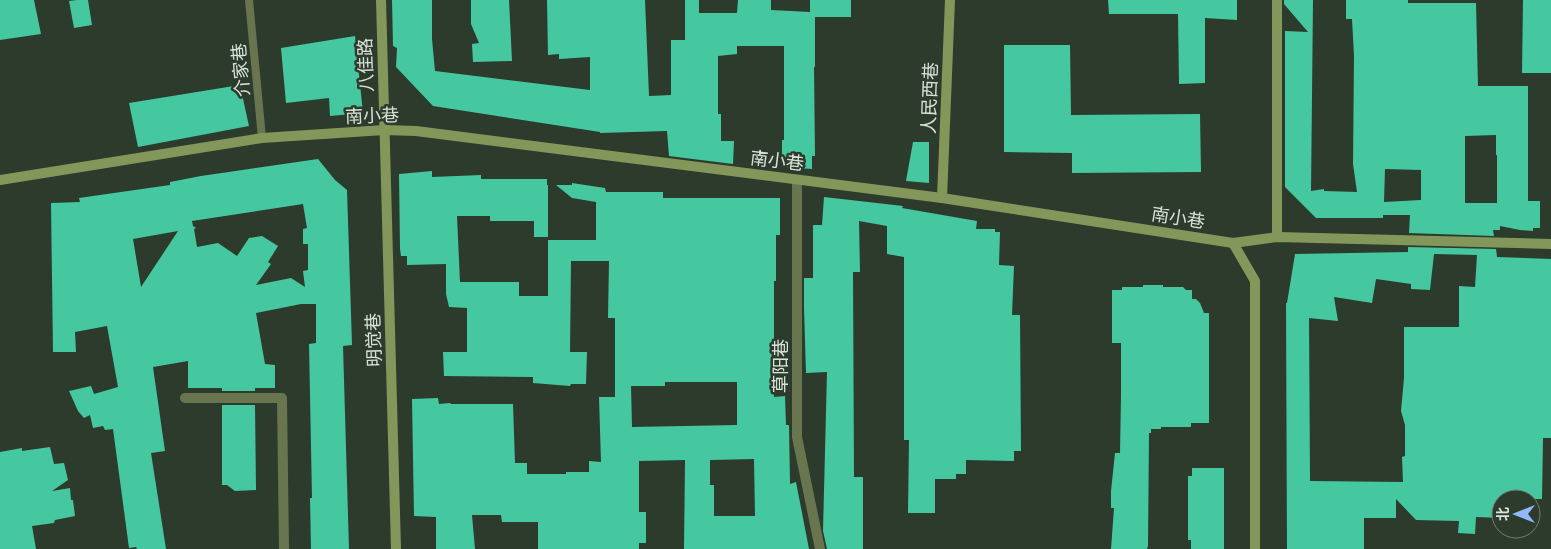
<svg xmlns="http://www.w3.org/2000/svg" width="1551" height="549" viewBox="0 0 1551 549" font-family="'Nunito Sans','Noto Sans SC',sans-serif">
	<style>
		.building { fill: #45c8a0; fill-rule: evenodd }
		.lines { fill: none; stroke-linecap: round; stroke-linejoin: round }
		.lane { stroke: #69754f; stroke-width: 8 }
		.street { stroke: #69754f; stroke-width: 10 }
		.secondary { stroke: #84975a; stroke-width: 10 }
		.labels { text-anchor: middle; stroke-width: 5; stroke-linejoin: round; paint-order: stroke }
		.street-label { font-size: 18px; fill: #d9e2d9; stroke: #2d3b2d }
	</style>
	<rect width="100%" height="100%" fill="#2d3b2d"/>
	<g class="building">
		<polygon points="0,0 34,0 41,34 0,40"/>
		<polygon points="77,0 88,0 92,25 74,28 69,1"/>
		<polygon points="392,0 432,0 432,39 435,71 590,90 590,57 559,59 559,54 548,55 547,0 645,0 649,96 671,95 671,40 685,40 685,0 699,0 699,13 737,13 738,0 771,0 771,10 810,12 810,0 851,0 851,17 815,17 815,67 814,67 815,156 812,156 812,169 782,167 782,140 784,140 784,46 737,46 737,54 718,56 718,114 721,114 721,141 734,141 733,164 669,156 667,131 600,133 600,132 433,106 396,67 397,48 393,46"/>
		<polygon points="471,0 509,0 512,61 473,62 472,44 479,43 471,24"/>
		<polygon points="1108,0 1237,0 1237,20 1205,18 1205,83 1179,84 1178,14 1109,14"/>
		<path d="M 1284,0 L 1313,0 L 1311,191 L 1324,189 L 1324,191 L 1357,192 L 1353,164 L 1354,56 L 1352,19 L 1346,19 L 1346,0 L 1408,0 L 1408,3 L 1476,3 L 1478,86 L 1528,86 L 1528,201 L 1540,201 L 1540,228 L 1533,228 L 1533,231 L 1520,230 L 1500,226 L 1500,230 L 1493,230 L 1494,236 L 1409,233 L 1410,215 L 1383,215 L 1383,218 L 1316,218 L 1285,187 L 1285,31 L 1308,32 L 1284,4 ZM 1496,135 L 1496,155 L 1497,155 L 1497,203 L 1465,203 L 1465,136 ZM 1385,169 L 1421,170 L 1421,200 L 1384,202 Z"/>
		<polygon points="1523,0 1551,0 1551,73 1522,73"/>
		<polygon points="355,36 363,113 330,116 329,98 286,103 281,48"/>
		<polygon points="1004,45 1070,45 1071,115 1200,114 1201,172 1072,173 1072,153 1004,152"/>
		<polygon points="240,85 249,126 138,147 129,103"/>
		<polygon points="913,142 929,142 929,183 906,181"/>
		<path d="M 318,159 L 335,180 L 347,190 L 352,345 L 343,346 L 349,549 L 311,549 L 310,498 L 312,498 L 309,344 L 316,343 L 316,304 L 301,304 L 256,313 L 265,364 L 275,365 L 275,388 L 255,388 L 255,391 L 222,391 L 222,388 L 188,388 L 188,361 L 153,367 L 165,451 L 151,453 L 166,549 L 137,549 L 136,547 L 129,548 L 113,429 L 105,430 L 103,426 L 93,428 L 90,415 L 84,418 L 78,411 L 69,391 L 91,386 L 94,394 L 118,387 L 107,326 L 75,332 L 76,352 L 53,352 L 51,203 L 80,202 L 79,198 L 170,185 L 170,182 L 201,176 ZM 303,204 L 307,228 L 303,229 L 303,244 L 308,244 L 308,270 L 303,271 L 305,287 L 291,278 L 256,285 L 271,264 L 268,262 L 278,246 L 262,236 L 249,238 L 237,256 L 218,243 L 197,247 L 194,229 L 196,228 L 193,226 L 192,221 ZM 178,231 L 141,287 L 133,239 Z"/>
		<path d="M 432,171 L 432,177 L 481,175 L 481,179 L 547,179 L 547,185 L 548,185 L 548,237 L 534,237 L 534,221 L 490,221 L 490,216 L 457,216 L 460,282 L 519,282 L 519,296 L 548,296 L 548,240 L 596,240 L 596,202 L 572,198 L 556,185 L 572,185 L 572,183 L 605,188 L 606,192 L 663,192 L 663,198 L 780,198 L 780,235 L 776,235 L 776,281 L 774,281 L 774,397 L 785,396 L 786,425 L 789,425 L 790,484 L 796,482 L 809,549 L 684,549 L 685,460 L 639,461 L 639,512 L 646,512 L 646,543 L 639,543 L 639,549 L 538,549 L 538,522 L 502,522 L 501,515 L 472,515 L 475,549 L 436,549 L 436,517 L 414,516 L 412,399 L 438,398 L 439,404 L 450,403 L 451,404 L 513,404 L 515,463 L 527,463 L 527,474 L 566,474 L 566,472 L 589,472 L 589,461 L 601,462 L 599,397 L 615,397 L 615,318 L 608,318 L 609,261 L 571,261 L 570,352 L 587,352 L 586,384 L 571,384 L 570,386 L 533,383 L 533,377 L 444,376 L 443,352 L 467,352 L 467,308 L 449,307 L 446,294 L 446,264 L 407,265 L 407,256 L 401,256 L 400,249 L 399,174 ZM 665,382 L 737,382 L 737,425 L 632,427 L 631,386 L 665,386 ZM 754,459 L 755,516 L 714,516 L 714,485 L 710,485 L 710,460 Z"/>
		<polygon points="824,197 903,206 902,208 977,221 976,229 995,229 995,232 1000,232 999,265 1014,266 1012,315 1020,315 1021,451 1014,451 1014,461 966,460 966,474 956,474 956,479 935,479 935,513 908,513 909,440 904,440 904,257 887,254 887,226 859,221 860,272 853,272 854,477 863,477 863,549 827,549 823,531 827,372 806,373 804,308 804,278 813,278 813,225 822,225"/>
		<path d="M 1408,247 L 1496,249 L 1497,257 L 1551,259 L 1551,438 L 1543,438 L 1542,499 L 1501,499 L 1501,518 L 1476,517 L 1475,534 L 1458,533 L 1459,521 L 1416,520 L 1396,499 L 1396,518 L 1364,518 L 1364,549 L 1287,549 L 1286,303 L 1287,303 L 1295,254 L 1408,252 ZM 1434,254 L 1477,255 L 1475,287 L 1459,286 L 1459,327 L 1404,327 L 1404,378 L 1401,411 L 1405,425 L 1405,456 L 1402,457 L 1403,482 L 1310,481 L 1309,318 L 1338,321 L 1334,297 L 1372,303 L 1376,279 L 1411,284 L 1411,289 L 1430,290 Z"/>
		<polygon points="1143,285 1163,285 1163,287 1183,287 1186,290 1192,290 1192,299 1196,299 1200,303 1204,313 1209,313 1209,423 1191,423 1191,427 1161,427 1161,429 1151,429 1151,433 1149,433 1148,546 1147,549 1111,549 1114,508 1111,508 1111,491 1115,453 1120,453 1121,396 1121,343 1112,343 1112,290 1122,290 1122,287 1143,287"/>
		<polygon points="222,405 255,405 256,490 235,491 227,485 222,485"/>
		<polygon points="50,447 54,464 64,463 68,480 52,491 70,488 71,500 73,500 75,516 55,520 54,523 32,526 36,549 0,549 0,452 22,448 22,451"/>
		<polygon points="1192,468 1224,468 1224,549 1191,549 1191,540 1188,540 1188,476 1192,476"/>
	</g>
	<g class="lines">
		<polyline class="lane" points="249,0 262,138"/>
		<g class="street">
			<polyline points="797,180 797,437 820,549"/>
			<polyline points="185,398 282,398 284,549"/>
		</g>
		<g class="secondary">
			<polyline points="381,0 396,549"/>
			<polyline points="1277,0 1277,237"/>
			<polyline points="0,180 262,138 384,130 416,131 942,198 1233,243 1277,237 1551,244"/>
			<polyline points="942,198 950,0"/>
			<polyline points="1233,243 1255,281 1255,549"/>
		</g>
	</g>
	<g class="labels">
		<g class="street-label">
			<text transform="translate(366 65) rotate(-92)" y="6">八佳路</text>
			<text transform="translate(241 70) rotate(-95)" y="6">介家巷</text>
			<text transform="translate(930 98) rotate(-88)" y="6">人民西巷</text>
			<text transform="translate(372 116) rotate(-2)" y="6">南小巷</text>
			<text transform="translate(777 161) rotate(7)" y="6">南小巷</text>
			<text transform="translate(1178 218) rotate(9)" y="6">南小巷</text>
			<text transform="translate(374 340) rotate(-92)" y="6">明觉巷</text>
			<text transform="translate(781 366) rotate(-90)" y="6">草阳巷</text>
		</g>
	</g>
	<g transform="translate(1516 514) rotate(270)"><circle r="24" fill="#2d3b2d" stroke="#727e72"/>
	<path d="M0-4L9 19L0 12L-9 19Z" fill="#90b8fd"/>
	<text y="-8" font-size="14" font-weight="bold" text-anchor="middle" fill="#d9e2d9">北</text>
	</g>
</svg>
